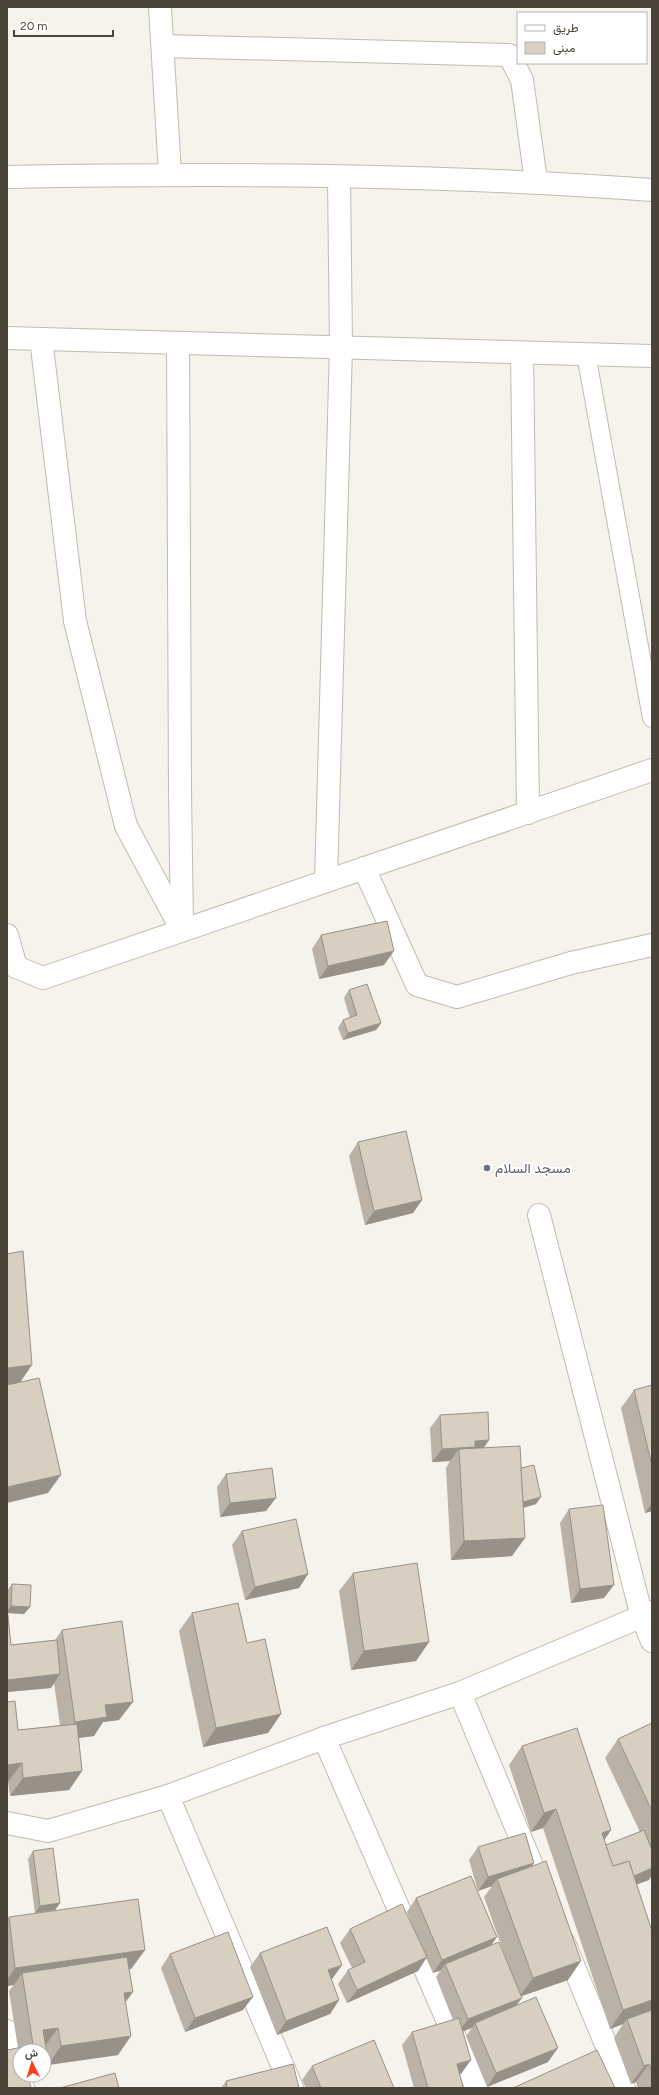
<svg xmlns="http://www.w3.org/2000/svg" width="659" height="2095" viewBox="0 0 659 2095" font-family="Figtree,Vazirmatn,sans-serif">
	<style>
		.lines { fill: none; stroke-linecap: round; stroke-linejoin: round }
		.lane-casing { stroke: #c2bbae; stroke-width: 20 }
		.street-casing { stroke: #c2bbae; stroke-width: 24 }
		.lane { stroke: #fff; stroke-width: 18 }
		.street { stroke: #fff; stroke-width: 22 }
		.wall { fill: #bab2a6 }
		.shaded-wall { fill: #979187 }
		.building { fill: #d8cfc1; stroke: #979187 }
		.worship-dot { fill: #6b7280; stroke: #fff; stroke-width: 1.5 }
		.labels { text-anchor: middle; stroke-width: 4; stroke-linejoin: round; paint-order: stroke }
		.worship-label { font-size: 14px; fill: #5b616d; stroke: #fff; text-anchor: start }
	</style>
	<rect width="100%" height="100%" fill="#f6f3ec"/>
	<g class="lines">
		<defs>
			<polyline id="lane" points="586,354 652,718"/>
			<g id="street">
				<polyline points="160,7 170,174"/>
				<polyline points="163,46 509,55 522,80 536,181"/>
				<path d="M 7,177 C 222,173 438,174 652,190"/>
				<polyline points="7,338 652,356"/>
				<polyline points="41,339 75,621 126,826 182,930"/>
				<polyline points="178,343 180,790 182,926"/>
				<polyline points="522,353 528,813"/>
				<polyline points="364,868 417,985 457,997 571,963 652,945"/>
				<polyline points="326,881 341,347 339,178"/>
				<polyline points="7,935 16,967 43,978 652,770"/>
				<polyline points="539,1215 642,1617 652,1641"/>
				<polyline points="460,1693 531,1863"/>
				<polyline points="324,1738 477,2088"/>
				<polyline points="168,1796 292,2088"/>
				<polyline points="7,1823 48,1831 168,1796 324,1738 460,1693 652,1612"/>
				<polyline points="564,1943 624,2088"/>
				<polyline points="7,2031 23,2088"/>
			</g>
		</defs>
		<use href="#lane" class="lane-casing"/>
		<use href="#street" class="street-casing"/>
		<use href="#lane" class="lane"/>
		<use href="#street" class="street"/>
	</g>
	<g class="wall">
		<polygon points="321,935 384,965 319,979 312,949"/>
		<polygon points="349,990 381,1023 376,1030 343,1040 338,1028 343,1020 350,1018 344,998"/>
		<polygon points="358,1142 422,1200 413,1213 365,1225 349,1156"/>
		<polygon points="652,1385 652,1511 645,1513 621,1408 634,1390"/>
		<polygon points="440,1415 489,1440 484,1448 521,1468 536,1504 523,1508 512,1556 451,1560 446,1468 450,1461 432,1462 430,1428"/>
		<polygon points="226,1474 266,1511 220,1517 217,1487"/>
		<polygon points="569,1509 604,1598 571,1603 560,1523"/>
		<polygon points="242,1531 308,1574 299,1588 245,1600 232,1545"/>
		<polygon points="353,1573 429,1642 416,1661 351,1670 339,1591"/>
		<polygon points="12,1584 30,1607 24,1614 8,1613 11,1645 55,1640 62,1630 119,1720 103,1722 94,1736 79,1738 82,1771 69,1790 10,1796 8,1782 18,1730 60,1725 54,1683 51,1688 7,1692 7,1591"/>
		<polygon points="192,1613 247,1643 281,1714 268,1733 203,1747 179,1631"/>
		<polygon points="652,1723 652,1847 651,1847 649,1880 636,1884 652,1931 652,2088 638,2088 636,2082 631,2084 614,2038 623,2024 610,2029 543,1828 531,1832 509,1765 522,1746 611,1830 604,1840 606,1845 640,1832 605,1758 618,1739"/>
		<polygon points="478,1847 534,1863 532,1866 568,1980 521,1996 516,2006 548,2062 487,2087 466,2036 472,2028 463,2031 461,2074 459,2074 463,2088 414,2088 402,2045 412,2032 453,2020 436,1977 441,1970 433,1973 426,1958 418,1971 347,2003 338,1984 348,1970 352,1968 340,1943 350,1929 413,1928 407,1912 416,1898 491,1945 506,1959 484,1897 492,1886 478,1891 469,1860"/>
		<polygon points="33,1851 60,1903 55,1910 35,1913 28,1859"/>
		<polygon points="9,1917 145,1950 131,1969 129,1969 126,2002 118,2055 48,2065 46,2054 44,2057 44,2051 20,2051 18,2048 9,1991 14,1985 7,1986 7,1919"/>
		<polygon points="260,1953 342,1965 332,1979 331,1979 339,2000 330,2014 277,2035 250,1967"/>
		<polygon points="170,1954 243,2010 185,2032 161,1968"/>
		<polygon points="312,2066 394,2088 306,2088 302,2080"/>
		<polygon points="226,2081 299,2088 221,2088"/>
	</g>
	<g class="shaded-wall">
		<polygon points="394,951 384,965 319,979 328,966"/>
		<polygon points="381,1023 376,1030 343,1040 348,1033"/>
		<polygon points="422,1200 413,1213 365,1225 374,1211"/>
		<polygon points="32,1365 19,1384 7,1385 7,1368"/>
		<polygon points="489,1440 480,1453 459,1449 450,1461 432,1462 442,1449 475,1441"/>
		<polygon points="61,1475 48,1493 7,1503 7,1487"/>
		<polygon points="541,1497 536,1504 515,1510 520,1502"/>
		<polygon points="276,1498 266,1511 220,1517 230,1503"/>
		<polygon points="652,1503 652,1511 645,1513"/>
		<polygon points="525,1538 512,1556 451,1560 464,1541"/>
		<polygon points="308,1574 299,1588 245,1600 255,1587"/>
		<polygon points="614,1585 604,1598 571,1603 580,1589"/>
		<polygon points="11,1606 30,1607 24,1614 7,1613 7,1611"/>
		<polygon points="429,1642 416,1661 351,1670 364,1651"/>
		<polygon points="60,1674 51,1688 7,1692 7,1680"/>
		<polygon points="133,1702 119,1720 103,1722 94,1736 62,1740 75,1722 105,1705"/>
		<polygon points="281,1714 268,1733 203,1747 216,1728"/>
		<polygon points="22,1763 8,1782 7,1782 7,1765"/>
		<polygon points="82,1771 69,1790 10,1796 23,1778"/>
		<polygon points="556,1809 543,1828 531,1832 544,1813"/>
		<polygon points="611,1830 598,1849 602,1833"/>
		<polygon points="652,1842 652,1847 648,1849"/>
		<polygon points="534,1863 524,1877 497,1879 492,1886 478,1891 488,1877"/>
		<polygon points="652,1868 652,1875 649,1880 622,1890 631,1877"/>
		<polygon points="60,1903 55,1910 35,1913 40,1906"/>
		<polygon points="497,1937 487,1951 445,1964 441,1970 433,1973 442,1960"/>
		<polygon points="145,1950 131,1969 24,1984 22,1973 14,1985 7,1986 7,1980 15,1968"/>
		<polygon points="427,1957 418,1971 347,2003 357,1990"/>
		<polygon points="581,1961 568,1980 519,1997 533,1978"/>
		<polygon points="342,1965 332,1979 318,1984 328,1970"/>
		<polygon points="133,1992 119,2011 124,1993"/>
		<polygon points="253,1997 243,2010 185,2032 195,2018"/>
		<polygon points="522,1998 512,2011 475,2023 472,2028 458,2033 468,2019"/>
		<polygon points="339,2000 330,2014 277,2035 286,2021"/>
		<polygon points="652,2000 652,2015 627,2019 623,2024 610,2029 623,2010"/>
		<polygon points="58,2028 45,2046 43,2030"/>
		<polygon points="131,2036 118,2055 48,2065 61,2046"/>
		<polygon points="558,2048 548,2062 487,2087 496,2073"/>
		<polygon points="471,2060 461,2074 447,2078 457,2064"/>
		<polygon points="649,2064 636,2082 631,2084 644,2066"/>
	</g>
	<g class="building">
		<polygon points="387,921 394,951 328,966 321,935"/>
		<polygon points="367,984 381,1023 348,1033 343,1020 357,1015 349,990"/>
		<polygon points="406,1131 422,1200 374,1211 358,1142"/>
		<polygon points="23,1251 32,1365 7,1368 7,1254"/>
		<polygon points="39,1378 61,1475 7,1487 7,1385"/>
		<polygon points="652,1385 652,1466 634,1390"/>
		<polygon points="488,1412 489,1440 475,1441 475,1447 442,1449 440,1415"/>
		<polygon points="520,1446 525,1538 464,1541 459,1449"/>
		<polygon points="534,1465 541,1497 523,1502 521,1468"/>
		<polygon points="272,1468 276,1498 230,1503 226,1474"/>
		<polygon points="603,1505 614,1585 580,1589 569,1509"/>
		<polygon points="296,1519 308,1574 255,1587 242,1531"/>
		<polygon points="417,1563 429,1642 364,1651 353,1573"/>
		<polygon points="12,1584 31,1585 30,1607 11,1606"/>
		<polygon points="238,1603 247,1643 265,1639 281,1714 216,1728 192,1613"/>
		<polygon points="7,1608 11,1645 57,1640 60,1674 7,1680"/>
		<polygon points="122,1621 133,1702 105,1705 107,1717 75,1722 62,1630"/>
		<polygon points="15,1701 18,1730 77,1724 82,1771 23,1778 22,1763 7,1765 7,1702"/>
		<polygon points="652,1723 652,1811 618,1739"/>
		<polygon points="577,1728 611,1830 602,1833 613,1866 629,1861 652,1931 652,2000 623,2010 556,1809 544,1813 522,1746"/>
		<polygon points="644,1830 652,1850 652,1868 634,1876 629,1861 613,1866 606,1845"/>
		<polygon points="525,1833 534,1863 488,1877 478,1847"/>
		<polygon points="53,1848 60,1903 40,1906 33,1851"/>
		<polygon points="546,1861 581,1961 533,1978 497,1879"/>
		<polygon points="471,1876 497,1937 442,1960 416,1898"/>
		<polygon points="138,1899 145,1950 15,1968 9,1917"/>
		<polygon points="402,1904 427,1957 357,1990 348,1970 365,1962 350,1929"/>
		<polygon points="327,1927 342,1965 328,1970 339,2000 286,2021 260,1953"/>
		<polygon points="228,1932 253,1997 195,2018 170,1954"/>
		<polygon points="499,1942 522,1998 468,2019 445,1964"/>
		<polygon points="127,1957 133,1992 124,1993 131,2036 61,2046 58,2028 43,2030 47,2053 44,2054 44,2051 34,2051 22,1973"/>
		<polygon points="536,1997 558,2048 496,2073 475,2023"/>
		<polygon points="652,2010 652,2072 649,2064 644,2066 627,2019"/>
		<polygon points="459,2018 471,2060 457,2064 463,2087 461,2088 428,2088 412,2032"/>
		<polygon points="374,2040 394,2088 321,2088 312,2066"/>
		<polygon points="23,2047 24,2051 20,2051 20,2075 28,2075 31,2088 7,2088 7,2050"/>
		<polygon points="597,2050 615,2088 513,2088"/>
		<polygon points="293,2064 299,2088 227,2088 226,2081"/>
		<polygon points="115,2073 119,2088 60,2088"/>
	</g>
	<circle class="worship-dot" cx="487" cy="1168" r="4"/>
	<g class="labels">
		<g class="worship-label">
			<text x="495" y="1173">مسجد السلام</text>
		</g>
	</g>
	<rect width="659" height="2095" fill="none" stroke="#4b4439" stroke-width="16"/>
	<rect x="517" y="12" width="130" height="52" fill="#ffffff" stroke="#b7b4b0"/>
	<rect x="525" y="25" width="20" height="6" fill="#ffffff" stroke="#b7b4b0"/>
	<text x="553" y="32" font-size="12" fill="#4b4439">طريق</text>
	<rect x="525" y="42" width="20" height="12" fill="#d8cfc1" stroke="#b7b4b0"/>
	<text x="553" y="52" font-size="12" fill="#4b4439">مبنى</text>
	<g transform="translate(32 2063) rotate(355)"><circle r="19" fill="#ffffff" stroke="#b7b4b0"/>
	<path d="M0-3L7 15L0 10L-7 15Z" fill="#fc3f1d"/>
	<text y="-6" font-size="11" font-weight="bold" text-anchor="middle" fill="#4b4439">ش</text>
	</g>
	<path d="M14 30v6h99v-6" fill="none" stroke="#4b4439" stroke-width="2"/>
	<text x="20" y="30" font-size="12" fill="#4b4439" stroke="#ffffff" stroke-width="3" paint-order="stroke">20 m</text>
</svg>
